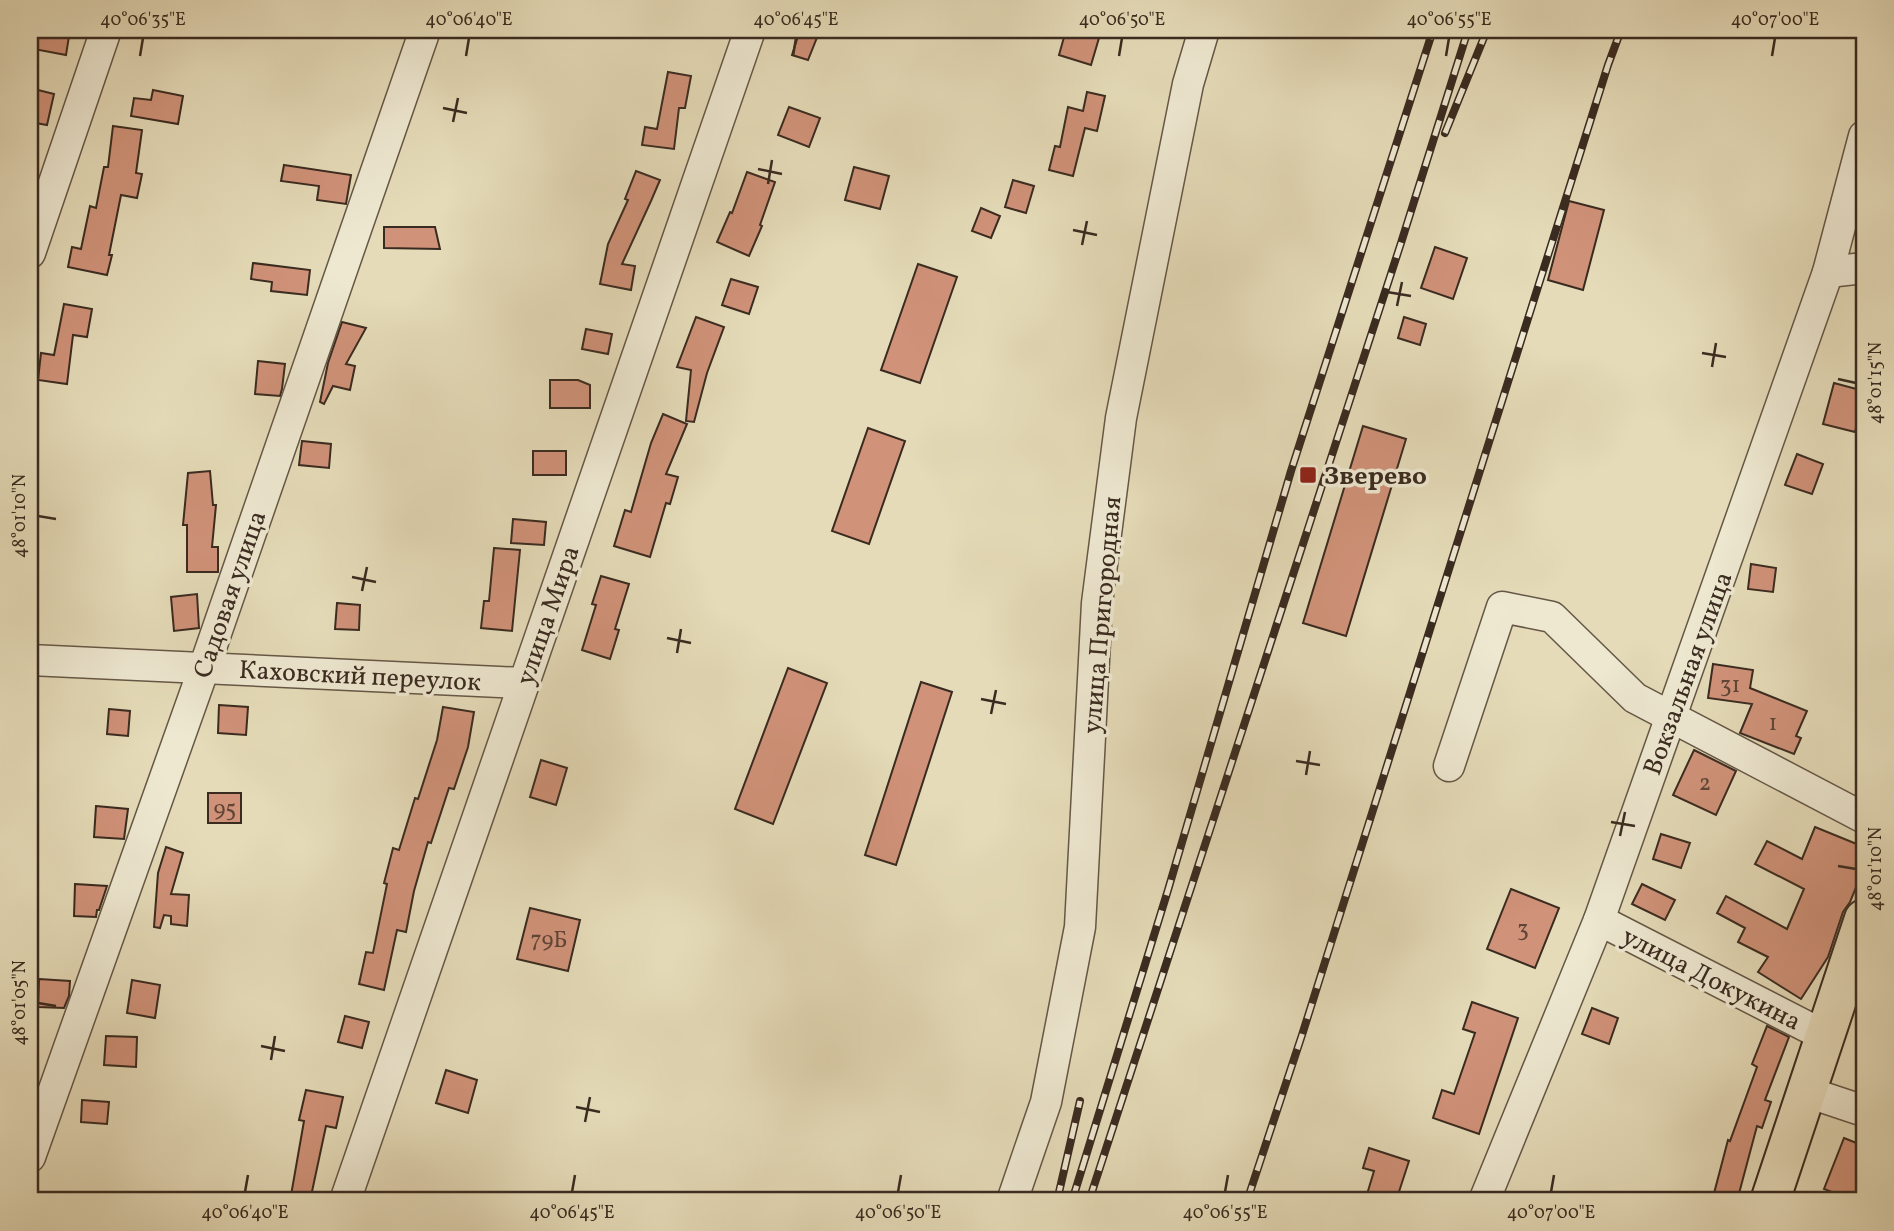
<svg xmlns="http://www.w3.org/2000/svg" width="1894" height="1231" viewBox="0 0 1894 1231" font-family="Vollkorn,serif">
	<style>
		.building { fill: #d09279; stroke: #3a2b20; stroke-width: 2 }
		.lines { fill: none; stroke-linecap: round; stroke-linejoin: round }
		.minor-casing { stroke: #655746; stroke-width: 33 }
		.major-casing { stroke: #3a2b20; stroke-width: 42 }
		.minor { stroke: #eee8d1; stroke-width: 30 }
		.major { stroke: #e5dbb8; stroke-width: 38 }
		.rail-casing { stroke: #3a2b20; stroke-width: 8 }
		.rail { stroke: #eee8d1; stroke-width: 5; stroke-dasharray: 16; stroke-linecap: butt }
		.ticks { fill: none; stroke: #3a2b20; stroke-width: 2.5 }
		.poi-dot { fill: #8f2418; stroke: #eee8d1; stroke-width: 2.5 }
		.labels { text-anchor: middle; stroke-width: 7; stroke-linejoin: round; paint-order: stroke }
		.number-label { font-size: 23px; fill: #604536 }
		.poi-label { font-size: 26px; font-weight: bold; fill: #3a2b20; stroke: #eee8d1; text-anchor: start }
		.street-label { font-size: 26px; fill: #3a2b20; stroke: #eee8d1 }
		.neatline { fill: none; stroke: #3a2b20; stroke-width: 2.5 }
		.ticks-label { font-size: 18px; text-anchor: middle; fill: #3a2b20 }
	</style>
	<rect width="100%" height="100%" fill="#e5dbb8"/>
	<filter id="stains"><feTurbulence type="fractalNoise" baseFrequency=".00286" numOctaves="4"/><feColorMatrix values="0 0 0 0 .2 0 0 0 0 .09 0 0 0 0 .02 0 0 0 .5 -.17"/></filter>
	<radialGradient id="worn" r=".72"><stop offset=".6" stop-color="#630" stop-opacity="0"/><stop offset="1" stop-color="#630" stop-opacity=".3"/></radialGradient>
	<g class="building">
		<polygon points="37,30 70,30 66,55 34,49"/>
		<polygon points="800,30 820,30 808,60 792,55"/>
		<polygon points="1066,30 1099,38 1091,65 1059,55"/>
		<polygon points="668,72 691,76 685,108 679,108 674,149 642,145 645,127 657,129"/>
		<polygon points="30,88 54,94 47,125 30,122"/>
		<polygon points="153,90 183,96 178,124 131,116 134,98 151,100"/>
		<polygon points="1087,92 1105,96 1097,131 1085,128 1073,176 1049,170 1055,146 1060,147 1068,107 1083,111"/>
		<polygon points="789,107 820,118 809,147 778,135"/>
		<polygon points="113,126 142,130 136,173 142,174 137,198 121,195 109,255 112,255 107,275 68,267 72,247 81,249 90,206 96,208 104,167 108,167"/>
		<polygon points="284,165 351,175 346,204 317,200 319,186 281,181"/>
		<polygon points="854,167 889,176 880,209 845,200"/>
		<polygon points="636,171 660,180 651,201 622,264 635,266 631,290 600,284 608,244 628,200 625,199"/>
		<polygon points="747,172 775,182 760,225 762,226 749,256 717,242 730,212 732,213"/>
		<polygon points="1013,180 1034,186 1026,213 1005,207"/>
		<polygon points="1569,201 1604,210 1583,290 1548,280"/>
		<polygon points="981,208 1000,216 991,238 972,231"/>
		<polygon points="384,227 435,227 440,249 384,248"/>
		<polygon points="1435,247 1467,258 1453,299 1421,288"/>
		<polygon points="253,263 310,270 307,295 271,291 272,282 251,279"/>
		<polygon points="918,264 957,277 920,383 881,370"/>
		<polygon points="731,279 758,287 749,314 722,305"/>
		<polygon points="64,304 92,309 87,337 73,335 67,384 38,380 41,353 54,355"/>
		<polygon points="696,317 724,327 707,373 694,422 686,421 691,370 677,367"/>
		<polygon points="1404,317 1426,324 1420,345 1398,338"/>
		<polygon points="342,322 366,328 346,364 355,366 350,390 333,386 324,404 320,402 328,363"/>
		<polygon points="586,329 612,334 608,354 582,349"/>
		<polygon points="258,361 285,364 282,389 280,396 255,394"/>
		<polygon points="550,380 578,380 590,385 590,408 550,408"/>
		<polygon points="1834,383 1864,391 1864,399 1855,432 1823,424"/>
		<polygon points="663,414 687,424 666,474 678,477 670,504 666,503 650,557 614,546 625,510 631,512 651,443"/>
		<polygon points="1363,426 1406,439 1346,636 1303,623"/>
		<polygon points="868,428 905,441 869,544 832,531"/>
		<polygon points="302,441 331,444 329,468 299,465"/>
		<rect x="533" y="451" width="33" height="24"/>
		<polygon points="1797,454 1823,464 1812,494 1785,485"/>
		<polygon points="210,471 213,505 216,505 212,547 218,547 218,572 187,572 187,525 183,525 188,473"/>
		<polygon points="513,519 546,522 544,545 511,543"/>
		<polygon points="494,548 520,550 512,631 481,628 484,601 489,601"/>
		<polygon points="1751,564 1776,568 1773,592 1748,589"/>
		<polygon points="601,576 629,584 615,629 619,630 610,659 582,650 596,605 592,604"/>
		<polygon points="197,594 199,628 174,631 171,597"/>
		<polygon points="337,603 360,605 359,630 335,629"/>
		<polygon points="1713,664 1753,670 1750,688 1807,711 1796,736 1801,738 1794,754 1740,733 1752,704 1708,698"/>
		<polygon points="788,668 827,683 773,824 735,809"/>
		<polygon points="921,682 952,692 896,865 865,855"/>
		<polygon points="219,705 248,707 246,735 218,733"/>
		<polygon points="443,707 474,712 468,747 454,789 449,788 431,843 428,842 414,891 406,932 397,930 384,990 359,984 366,952 373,953 387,884 384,883 393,848 399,850 415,798 418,799 437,740"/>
		<polygon points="109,709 130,711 128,736 107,734"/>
		<polygon points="1694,750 1736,771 1716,815 1673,795"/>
		<polygon points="541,760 567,768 556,805 530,797"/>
		<rect x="208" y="793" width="33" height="30"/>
		<polygon points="96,806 128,809 124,839 94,837"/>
		<polygon points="1815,827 1864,847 1864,868 1850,902 1843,912 1828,957 1801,999 1758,972 1768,957 1738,942 1745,928 1717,913 1726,896 1787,929 1804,889 1755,864 1767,841 1802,859"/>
		<polygon points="1661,834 1690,843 1681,868 1653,859"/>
		<polygon points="166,847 183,853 171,894 189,895 187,926 171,924 171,916 164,915 160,928 154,927 158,873"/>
		<polygon points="75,884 107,886 99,910 97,910 96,917 74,916"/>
		<polygon points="1642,884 1675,900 1665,920 1632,904"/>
		<polygon points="1511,889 1559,908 1535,968 1487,949"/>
		<polygon points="530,908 580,920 568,971 517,959"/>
		<polygon points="39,979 70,981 69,996 64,1008 38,1007"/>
		<polygon points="132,980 160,985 155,1018 127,1013"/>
		<polygon points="1472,1002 1518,1018 1479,1134 1433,1118 1442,1090 1454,1094 1475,1033 1463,1029"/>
		<polygon points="1592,1008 1618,1018 1609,1044 1582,1034"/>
		<polygon points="345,1016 369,1022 362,1048 338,1042"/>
		<polygon points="1767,1026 1789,1037 1765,1100 1771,1102 1762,1128 1757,1126 1737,1201 1712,1201 1728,1140 1730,1141 1757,1067 1752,1064"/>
		<polygon points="106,1036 137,1037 136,1067 104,1065"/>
		<polygon points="446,1070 477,1080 468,1113 436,1103"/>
		<polygon points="306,1090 343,1097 336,1128 326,1126 310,1201 290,1201 304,1121 299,1120"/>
		<polygon points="82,1100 109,1102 107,1124 81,1122"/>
		<polygon points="1844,1138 1864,1146 1864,1201 1855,1201 1824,1189"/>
		<polygon points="1369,1148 1409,1161 1396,1201 1365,1201 1374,1171 1363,1168"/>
	</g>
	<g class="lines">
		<defs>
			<g id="minor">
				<polyline points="30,253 106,30"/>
				<polyline points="1828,272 1864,268"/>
				<polyline points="30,660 523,683"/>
				<polyline points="1449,766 1502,607 1552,617 1635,698 1864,818"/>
				<polyline points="1599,920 1825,1036"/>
				<polyline points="1807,1092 1864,1111"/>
				<polyline points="30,1157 204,668 425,30"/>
				<polyline points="345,1201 750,30"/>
				<polyline points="1012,1201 1046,1102 1080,927 1097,603 1121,418 1188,84 1204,30"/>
				<polyline points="1484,1201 1599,920 1828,272 1864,136"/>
			</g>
			<polyline id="major" points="1770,1201 1864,919"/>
		</defs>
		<use href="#minor" class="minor-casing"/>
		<use href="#major" class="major-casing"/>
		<use href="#minor" class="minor"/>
		<use href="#major" class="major"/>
		<defs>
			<g id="rail">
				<polyline points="1445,133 1487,30"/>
				<polyline points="1057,1201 1080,1101"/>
				<polyline points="1072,1201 1168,890 1291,471 1433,30"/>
				<polyline points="1089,1201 1401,243 1468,30"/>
				<polyline points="1247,1201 1302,1035 1608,65 1621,30"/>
			</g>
		</defs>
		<use href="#rail" class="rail-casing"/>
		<use href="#rail" class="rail"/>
	</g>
	<path class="ticks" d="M 140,56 L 143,38M 466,56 L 469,38M 793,56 L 796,38M 1119,56 L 1122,38M 1446,56 L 1449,38M 1772,56 L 1775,38M 443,108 L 467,113M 453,122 L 458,98M 758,169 L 782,174M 768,184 L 772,160M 1073,230 L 1097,235M 1082,245 L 1087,221M 1387,292 L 1411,296M 1397,306 L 1402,282M 1702,353 L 1726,357M 1712,367 L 1716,343M 1838,379 L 1856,383M 38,516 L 56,519M 352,577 L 376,582M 362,591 L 367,567M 667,638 L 691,643M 677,653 L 681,629M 981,699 L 1006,704M 991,714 L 996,690M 1296,761 L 1320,765M 1306,775 L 1310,751M 1611,822 L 1635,826M 1620,836 L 1625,812M 1838,866 L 1856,869M 38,1003 L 56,1006M 261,1046 L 285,1051M 271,1060 L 275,1036M 576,1107 L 600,1112M 585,1122 L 590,1097M 245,1192 L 248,1175M 572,1192 L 575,1175M 898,1192 L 901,1175M 1225,1192 L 1228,1175M 1551,1192 L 1554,1175"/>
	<rect class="poi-dot" x="1299" y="466" width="18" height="18" rx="3.5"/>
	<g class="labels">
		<g class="number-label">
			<text x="1730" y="692">31</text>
			<text x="1773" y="730">1</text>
			<text x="1705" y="790">2</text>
			<text x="225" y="816">95</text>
			<text x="1523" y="936">3</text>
			<text x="549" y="947">79Б</text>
		</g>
		<g class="poi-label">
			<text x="1324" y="484">Зверево</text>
		</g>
		<g class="street-label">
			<text transform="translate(229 594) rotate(-71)" y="9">Садовая улица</text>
			<text transform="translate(547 615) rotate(-71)" y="9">улица Мира</text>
			<text transform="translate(1101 615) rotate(-85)" y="9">улица Пригородная</text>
			<text transform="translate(1687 673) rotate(-70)" y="9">Вокзальная улица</text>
			<text transform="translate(360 675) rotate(3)" y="9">Каховский переулок</text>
			<text transform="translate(1712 978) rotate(27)" y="9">улица Докукина</text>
		</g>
	</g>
	<rect width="1894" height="1231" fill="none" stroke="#e5dbb8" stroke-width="77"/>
	<rect x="38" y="38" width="1818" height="1154" class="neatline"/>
	<g class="ticks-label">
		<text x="143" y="25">40°06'35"E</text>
		<text x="469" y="25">40°06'40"E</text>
		<text x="796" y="25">40°06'45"E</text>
		<text x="1122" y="25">40°06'50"E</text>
		<text x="1449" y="25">40°06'55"E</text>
		<text x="1775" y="25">40°07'00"E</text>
		<text transform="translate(1875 383) rotate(-90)" y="6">48°01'15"N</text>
		<text transform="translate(19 516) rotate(-90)" y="6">48°01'10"N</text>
		<text transform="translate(1875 869) rotate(-90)" y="6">48°01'10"N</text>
		<text transform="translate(19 1003) rotate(-90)" y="6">48°01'05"N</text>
		<text x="245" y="1218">40°06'40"E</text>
		<text x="572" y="1218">40°06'45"E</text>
		<text x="898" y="1218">40°06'50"E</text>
		<text x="1225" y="1218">40°06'55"E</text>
		<text x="1551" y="1218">40°07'00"E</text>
	</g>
	<rect width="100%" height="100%" filter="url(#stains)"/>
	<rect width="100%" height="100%" fill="url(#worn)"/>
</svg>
